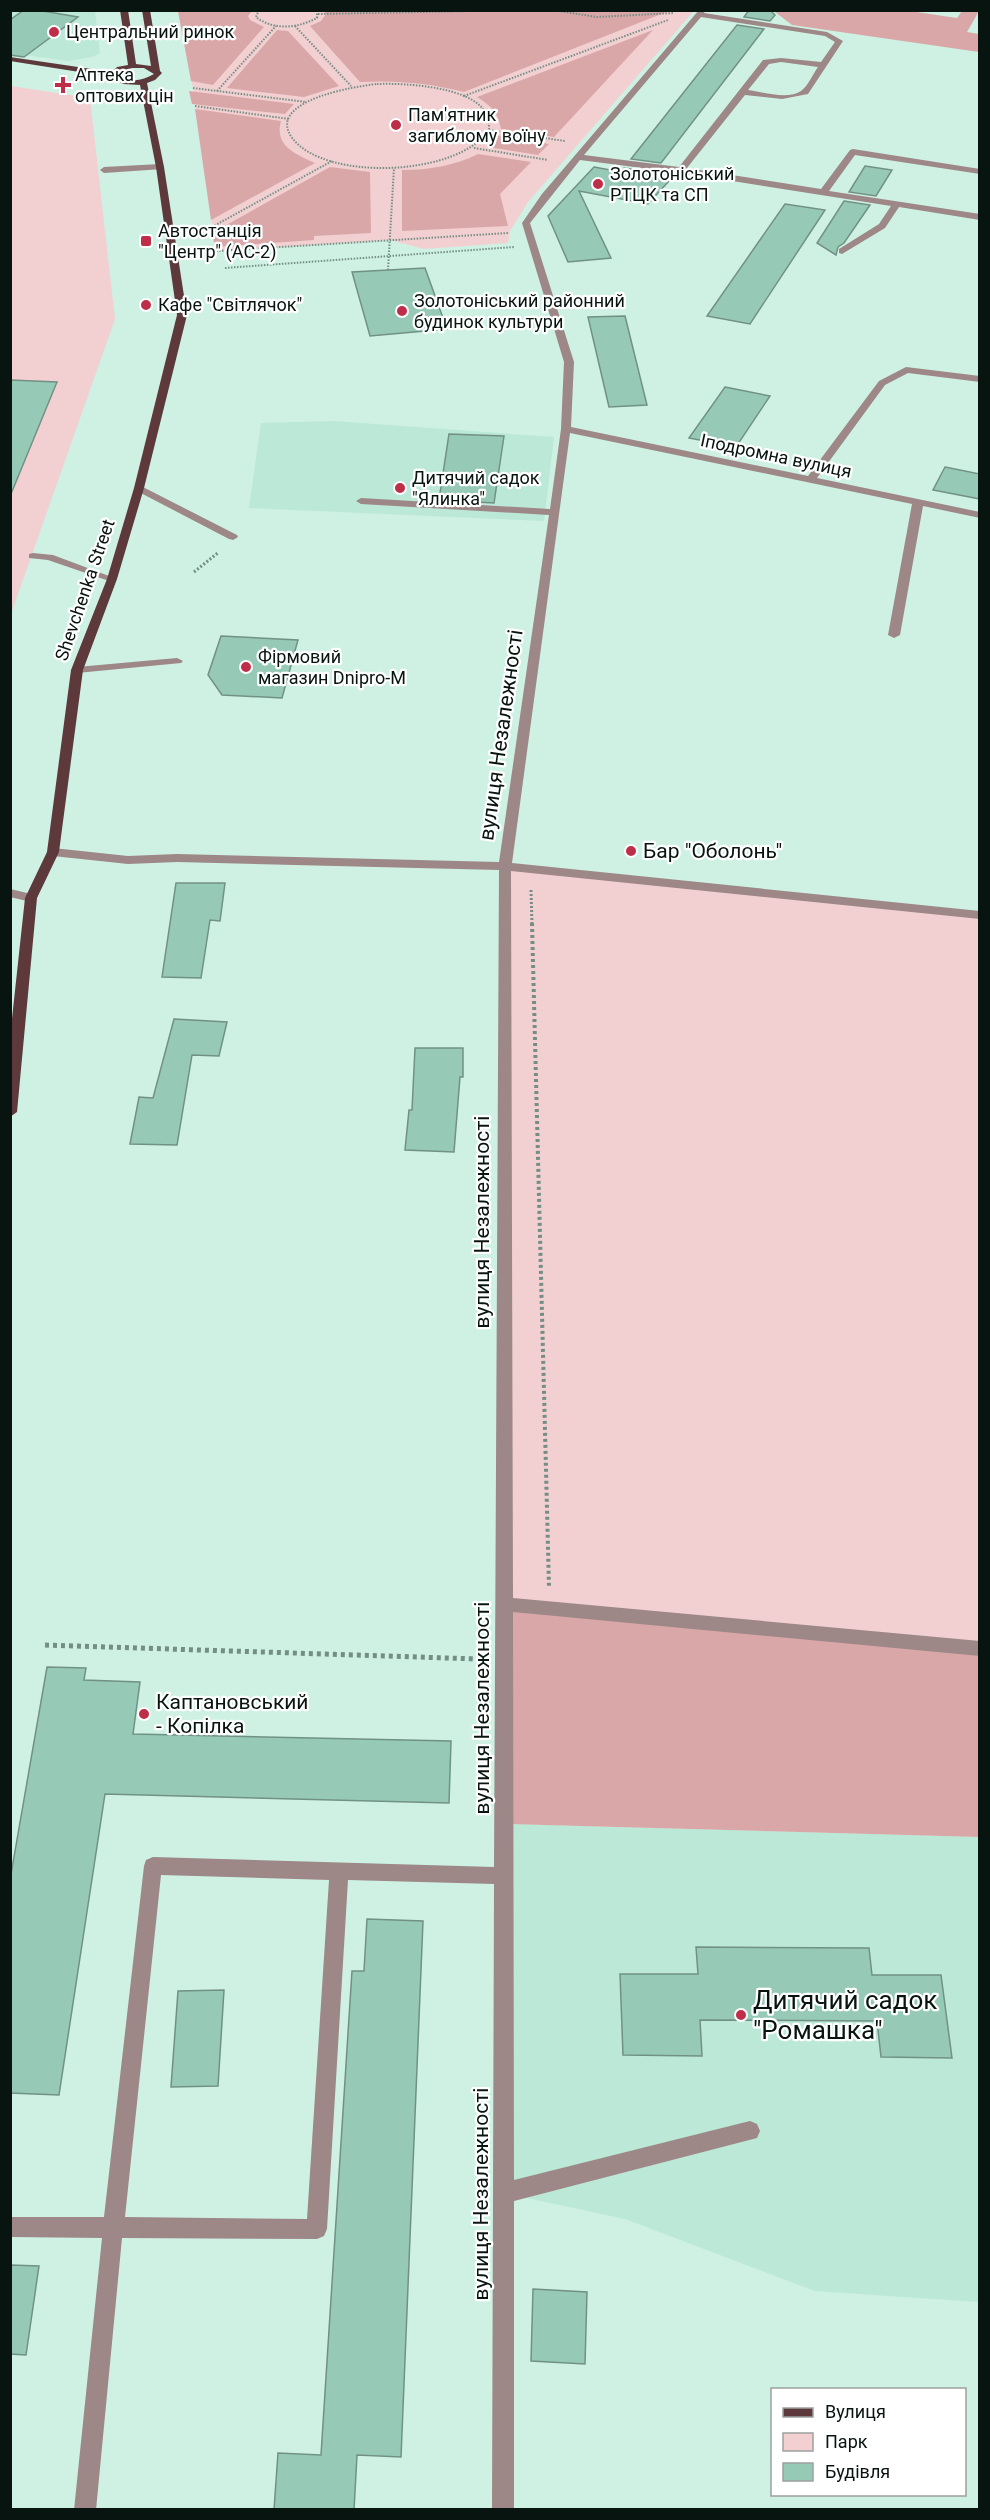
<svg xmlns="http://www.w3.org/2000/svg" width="990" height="2520" viewBox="0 0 990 2520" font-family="Roboto,sans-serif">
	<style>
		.built { fill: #bce8d7 }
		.green { fill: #f2d0d1 }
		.forest { fill: #daa7a9 }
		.building { fill: #97cab6; stroke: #719185; stroke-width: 1.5 }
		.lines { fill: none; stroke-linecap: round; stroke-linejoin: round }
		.path-far3 { stroke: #758e85; stroke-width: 2; stroke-dasharray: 1.5 1.5; stroke-linecap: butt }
		.path-far2 { stroke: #758e85; stroke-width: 3; stroke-dasharray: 2 2; stroke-linecap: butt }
		.path-far1 { stroke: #758e85; stroke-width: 4; stroke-dasharray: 3 3; stroke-linecap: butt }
		.path { stroke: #758e85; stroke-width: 5; stroke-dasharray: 4 4; stroke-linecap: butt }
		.minor { fill: #9d8787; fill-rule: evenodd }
		.major { fill: #5d393b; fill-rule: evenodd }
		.poi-dot { fill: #be2e48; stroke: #fff; stroke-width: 2 }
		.labels { text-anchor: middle; stroke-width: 4.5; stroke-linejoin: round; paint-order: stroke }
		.far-poi-label { font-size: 18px; fill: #081410; stroke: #fff; text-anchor: start }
		.far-street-label { font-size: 18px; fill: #081410; stroke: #fff }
		.street-label { font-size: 21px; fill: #081410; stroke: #fff }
		.poi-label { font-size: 21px; fill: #081410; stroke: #fff; text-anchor: start }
		.near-poi-label { font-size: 26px; fill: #081410; stroke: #fff; text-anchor: start }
	</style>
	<rect width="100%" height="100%" fill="#cef1e3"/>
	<g class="built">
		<polygon points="10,11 95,11 100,53 92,57 68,61 11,53"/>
		<polygon points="333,421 554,437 544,521 249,508 261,423"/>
		<polygon points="504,1824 979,1837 979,2302 815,2291 625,2219 503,2193"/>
	</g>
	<g class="green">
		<polygon points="679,10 693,12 528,202 510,231 508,243 424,249 390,240 216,251 193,88 178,11"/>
		<polygon points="11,86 90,98 115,319 11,614"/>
		<polygon points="505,866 979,915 979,1649 504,1604"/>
	</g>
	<g class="forest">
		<polygon points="777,10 903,10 957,18 962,11 979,11 967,32 979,34 979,52 792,25 775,12"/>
		<polygon points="178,11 252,11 248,16 250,20 264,27 213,85 191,81"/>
		<path d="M 324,11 L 324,10 L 669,11 L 464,92 C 429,83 397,80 360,82 L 310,26 L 321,21 L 326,14 Z"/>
		<polygon points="277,30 288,31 339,86 304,97 227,88"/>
		<path d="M 653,30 L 554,137 L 501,129 C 498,112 491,106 477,97 Z"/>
		<polygon points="189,91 294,104 285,114 192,104"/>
		<path d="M 195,109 L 281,121 C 274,146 296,154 315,163 L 211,220 Z"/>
		<polygon points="496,135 549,144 538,155 487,147"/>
		<path d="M 478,154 L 531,162 L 500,194 L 508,226 L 402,231 L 402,170 C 429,170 454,166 478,154 Z"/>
		<polygon points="330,167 370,172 371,233 314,236 314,240 215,247 212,233"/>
		<polygon points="504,1604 979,1649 979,1837 504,1824"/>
	</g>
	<g class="building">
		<polygon points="24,10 37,10 78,17 24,57 10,55 10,20"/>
		<polygon points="749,10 770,10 775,15 770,21 744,17"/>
		<polygon points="737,25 764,29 661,163 631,159"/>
		<polygon points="865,166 892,170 876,196 849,192"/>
		<polygon points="594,167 621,172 624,168 654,172 650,177 669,181 648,204 579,191 611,258 568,262 548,216"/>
		<polygon points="844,201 870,205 844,243 838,247 836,255 817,243"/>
		<polygon points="785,204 825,210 750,324 707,316"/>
		<polygon points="425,268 447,329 370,336 352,272"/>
		<polygon points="625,316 647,405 609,407 588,317"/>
		<polygon points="10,380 57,382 11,494 10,493"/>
		<polygon points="725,387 770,396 736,447 689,438"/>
		<polygon points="449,434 504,436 494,503 439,500"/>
		<polygon points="945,467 980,474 980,499 933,490"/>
		<polygon points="221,636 298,640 282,698 222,695 208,675"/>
		<polygon points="176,883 225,883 220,921 210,920 201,978 162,977"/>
		<polygon points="174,1019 227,1022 219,1056 192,1055 177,1145 130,1144 139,1097 153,1098"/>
		<polygon points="415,1048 463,1048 463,1077 460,1077 454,1152 405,1150 409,1110 412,1110"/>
		<polygon points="47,1667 86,1668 84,1680 140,1682 133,1734 451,1741 449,1803 105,1794 59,2095 10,2093 10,1880"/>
		<polygon points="367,1919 423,1921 401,2457 357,2455 354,2510 274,2510 278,2453 321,2455 352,1971 364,1971"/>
		<polygon points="696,1947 869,1948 872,1975 941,1975 952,2058 881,2057 877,2021 700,2020 702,2056 623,2055 620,1974 698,1974"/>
		<polygon points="224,1990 218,2086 171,2087 178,1991"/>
		<polygon points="10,2265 39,2266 26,2355 10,2354"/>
		<polygon points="533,2289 587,2292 585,2364 531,2361"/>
	</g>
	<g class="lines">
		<g class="path-far3">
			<path d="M 259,10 L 256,17 C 274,31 298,28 317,18 L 317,10"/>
			<polyline points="552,10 597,17 674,13"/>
			<polyline points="318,14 523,10"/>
			<polyline points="295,26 351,86"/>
			<path d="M 377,84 C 404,83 474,86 487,115 C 489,120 489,125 489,129 C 461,176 327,182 293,139 C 263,101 356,86 377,84 Z"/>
			<polyline points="193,88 306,102"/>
			<polyline points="217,91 276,26"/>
			<polyline points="464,96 668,20"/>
			<polyline points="195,106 289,119"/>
			<polyline points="489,130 565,141"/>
			<polyline points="474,148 548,160"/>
			<polyline points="212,227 332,161"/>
			<polyline points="216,251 508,233"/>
			<polyline points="225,268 514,247"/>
			<polyline points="388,270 394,168"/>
		</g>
		<g class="path-far2">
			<polyline points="194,572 219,552"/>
			<polyline points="531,890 532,924"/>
		</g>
		<polyline class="path-far1" points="532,923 549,1587"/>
		<polyline class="path" points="45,1645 479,1659"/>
		<g class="minor">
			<path d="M 699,10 L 706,10 L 704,13 L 827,32 L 843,41 L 808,94 L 782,99 L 745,95 L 687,168 L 821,189 L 850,150 L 853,149 L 980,169 L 980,174 L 855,155 L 829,191 L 980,214 L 980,220 L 899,207 L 885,228 L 842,254 L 839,253 L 839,249 L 879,224 L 891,206 L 681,173 L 580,160 L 530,223 L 574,362 L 571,427 L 808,476 L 879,381 L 906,367 L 980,376 L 980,382 L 908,373 L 885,385 L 817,478 L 980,512 L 980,518 L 923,506 L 900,635 L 894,638 L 888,635 L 912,504 L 570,433 L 512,863 L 980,911 L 980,919 L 511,871 L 513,1598 L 980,1641 L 980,1656 L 513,1612 L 514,2180 L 750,2121 L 757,2124 L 760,2131 L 757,2138 L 514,2201 L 514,2510 L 492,2510 L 494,1884 L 348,1880 L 327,2229 L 324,2236 L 317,2239 L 122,2238 L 96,2510 L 74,2510 L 102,2238 L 10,2237 L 10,2217 L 104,2217 L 144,1866 L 146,1860 L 153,1857 L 494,1867 L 499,870 L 177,862 L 128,864 L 53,856 L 47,852 L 53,848 L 128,856 L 177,854 L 499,862 L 549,515 L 361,504 L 356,501 L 361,498 L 550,509 L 561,429 L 564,362 L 522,223 L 542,194 ZM 701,17 L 825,36 L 835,42 L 821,62 L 781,58 L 763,60 L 679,167 L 584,155 ZM 781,62 L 818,67 C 813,74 808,86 801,91 C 788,100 762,92 748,90 L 769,64 ZM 161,1875 L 329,1880 L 307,2219 L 125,2217 Z"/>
			<polygon points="160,164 164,167 163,169 104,173 100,170 104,167"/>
			<polygon points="139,485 237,535 238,537 233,540 229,539 135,490 134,488"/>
			<polygon points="33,553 53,555 117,579 112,582 48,560 29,558 29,554"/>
			<polygon points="177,658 183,661 181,663 77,673 71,670 77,667"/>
			<polygon points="10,889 36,895 37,898 31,902 10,897"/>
		</g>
		<path class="major" d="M 120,10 L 128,10 L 136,64 L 151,66 L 142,10 L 150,10 L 160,71 L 162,73 L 155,80 L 147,83 L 164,167 L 187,315 L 144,488 L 117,579 L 83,670 L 59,852 L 37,898 L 17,1112 L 10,1117 L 10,1037 L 25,898 L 47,852 L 71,670 L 107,579 L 134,488 L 177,315 L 156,167 L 140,85 L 123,84 L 111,77 L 10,61 L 10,57 L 112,72 L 117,67 L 128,65 ZM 132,68 L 144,68 L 154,74 C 142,81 130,83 118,75 L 123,71 Z"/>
	</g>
	<g class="poi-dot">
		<circle cx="54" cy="32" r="6"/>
		<path d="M60 76h6v6h6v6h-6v6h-6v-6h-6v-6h6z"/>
		<circle cx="396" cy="125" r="6"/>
		<circle cx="598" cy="184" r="6"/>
		<rect x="140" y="235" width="12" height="12" rx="3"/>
		<circle cx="146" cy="305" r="6"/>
		<circle cx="402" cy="311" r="6"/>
		<circle cx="400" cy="488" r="6"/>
		<circle cx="246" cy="667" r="6"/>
		<circle cx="631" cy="851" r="6"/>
		<circle cx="144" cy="1714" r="6"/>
		<circle cx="741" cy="2015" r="6"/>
	</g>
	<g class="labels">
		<g class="far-poi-label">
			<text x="66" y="38">Центральний ринок</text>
			<text x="75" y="81">Аптека<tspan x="75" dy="21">оптових цін</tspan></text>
			<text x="408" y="121">Пам'ятник<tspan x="408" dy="21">загиблому воїну</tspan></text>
			<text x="610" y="180">Золотоніський<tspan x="610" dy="21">РТЦК та СП</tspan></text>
			<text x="158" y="237">Автостанція<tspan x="158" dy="21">"Центр" (АС-2)</tspan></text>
			<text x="414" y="307">Золотоніський районний<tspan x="414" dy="21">будинок культури</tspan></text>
			<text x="158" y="311">Кафе "Світлячок"</text>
			<text x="412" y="484">Дитячий садок<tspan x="412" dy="21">"Ялинка"</tspan></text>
			<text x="258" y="663">Фірмовий<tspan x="258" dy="21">магазин Dnipro-M</tspan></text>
		</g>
		<g class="far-street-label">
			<text transform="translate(776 456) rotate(12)" y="6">Іподромна вулиця</text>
			<text transform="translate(85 590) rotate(-71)" y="6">Shevchenka Street</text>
		</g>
		<g class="street-label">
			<text transform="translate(501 735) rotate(-82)" y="7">вулиця Незалежності</text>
			<text transform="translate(482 1222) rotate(-90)" y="7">вулиця Незалежності</text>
			<text transform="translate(482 1708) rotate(-90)" y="7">вулиця Незалежності</text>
			<text transform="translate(481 2194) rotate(-90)" y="7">вулиця Незалежності</text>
		</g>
		<g class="poi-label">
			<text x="643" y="858">Бар "Оболонь"</text>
			<text x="156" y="1709">Каптановський<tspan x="156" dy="24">- Копілка</tspan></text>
		</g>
		<g class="near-poi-label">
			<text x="753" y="2009">Дитячий садок<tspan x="753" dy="30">"Ромашка"</tspan></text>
		</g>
	</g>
	<rect width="990" height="2520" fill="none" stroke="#081410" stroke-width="24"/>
	<rect x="771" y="2388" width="195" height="108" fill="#ffffff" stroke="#9ca19f" stroke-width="1.5"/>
	<rect x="783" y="2408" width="30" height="9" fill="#5d393b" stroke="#9ca19f" stroke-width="1.5"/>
	<text x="825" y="2418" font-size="18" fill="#081410">Вулиця</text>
	<rect x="783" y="2433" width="30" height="18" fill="#f2d0d1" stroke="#9ca19f" stroke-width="1.5"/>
	<text x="825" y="2448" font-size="18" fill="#081410">Парк</text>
	<rect x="783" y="2463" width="30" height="18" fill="#97cab6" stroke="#9ca19f" stroke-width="1.5"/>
	<text x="825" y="2478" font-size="18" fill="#081410">Будівля</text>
</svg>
